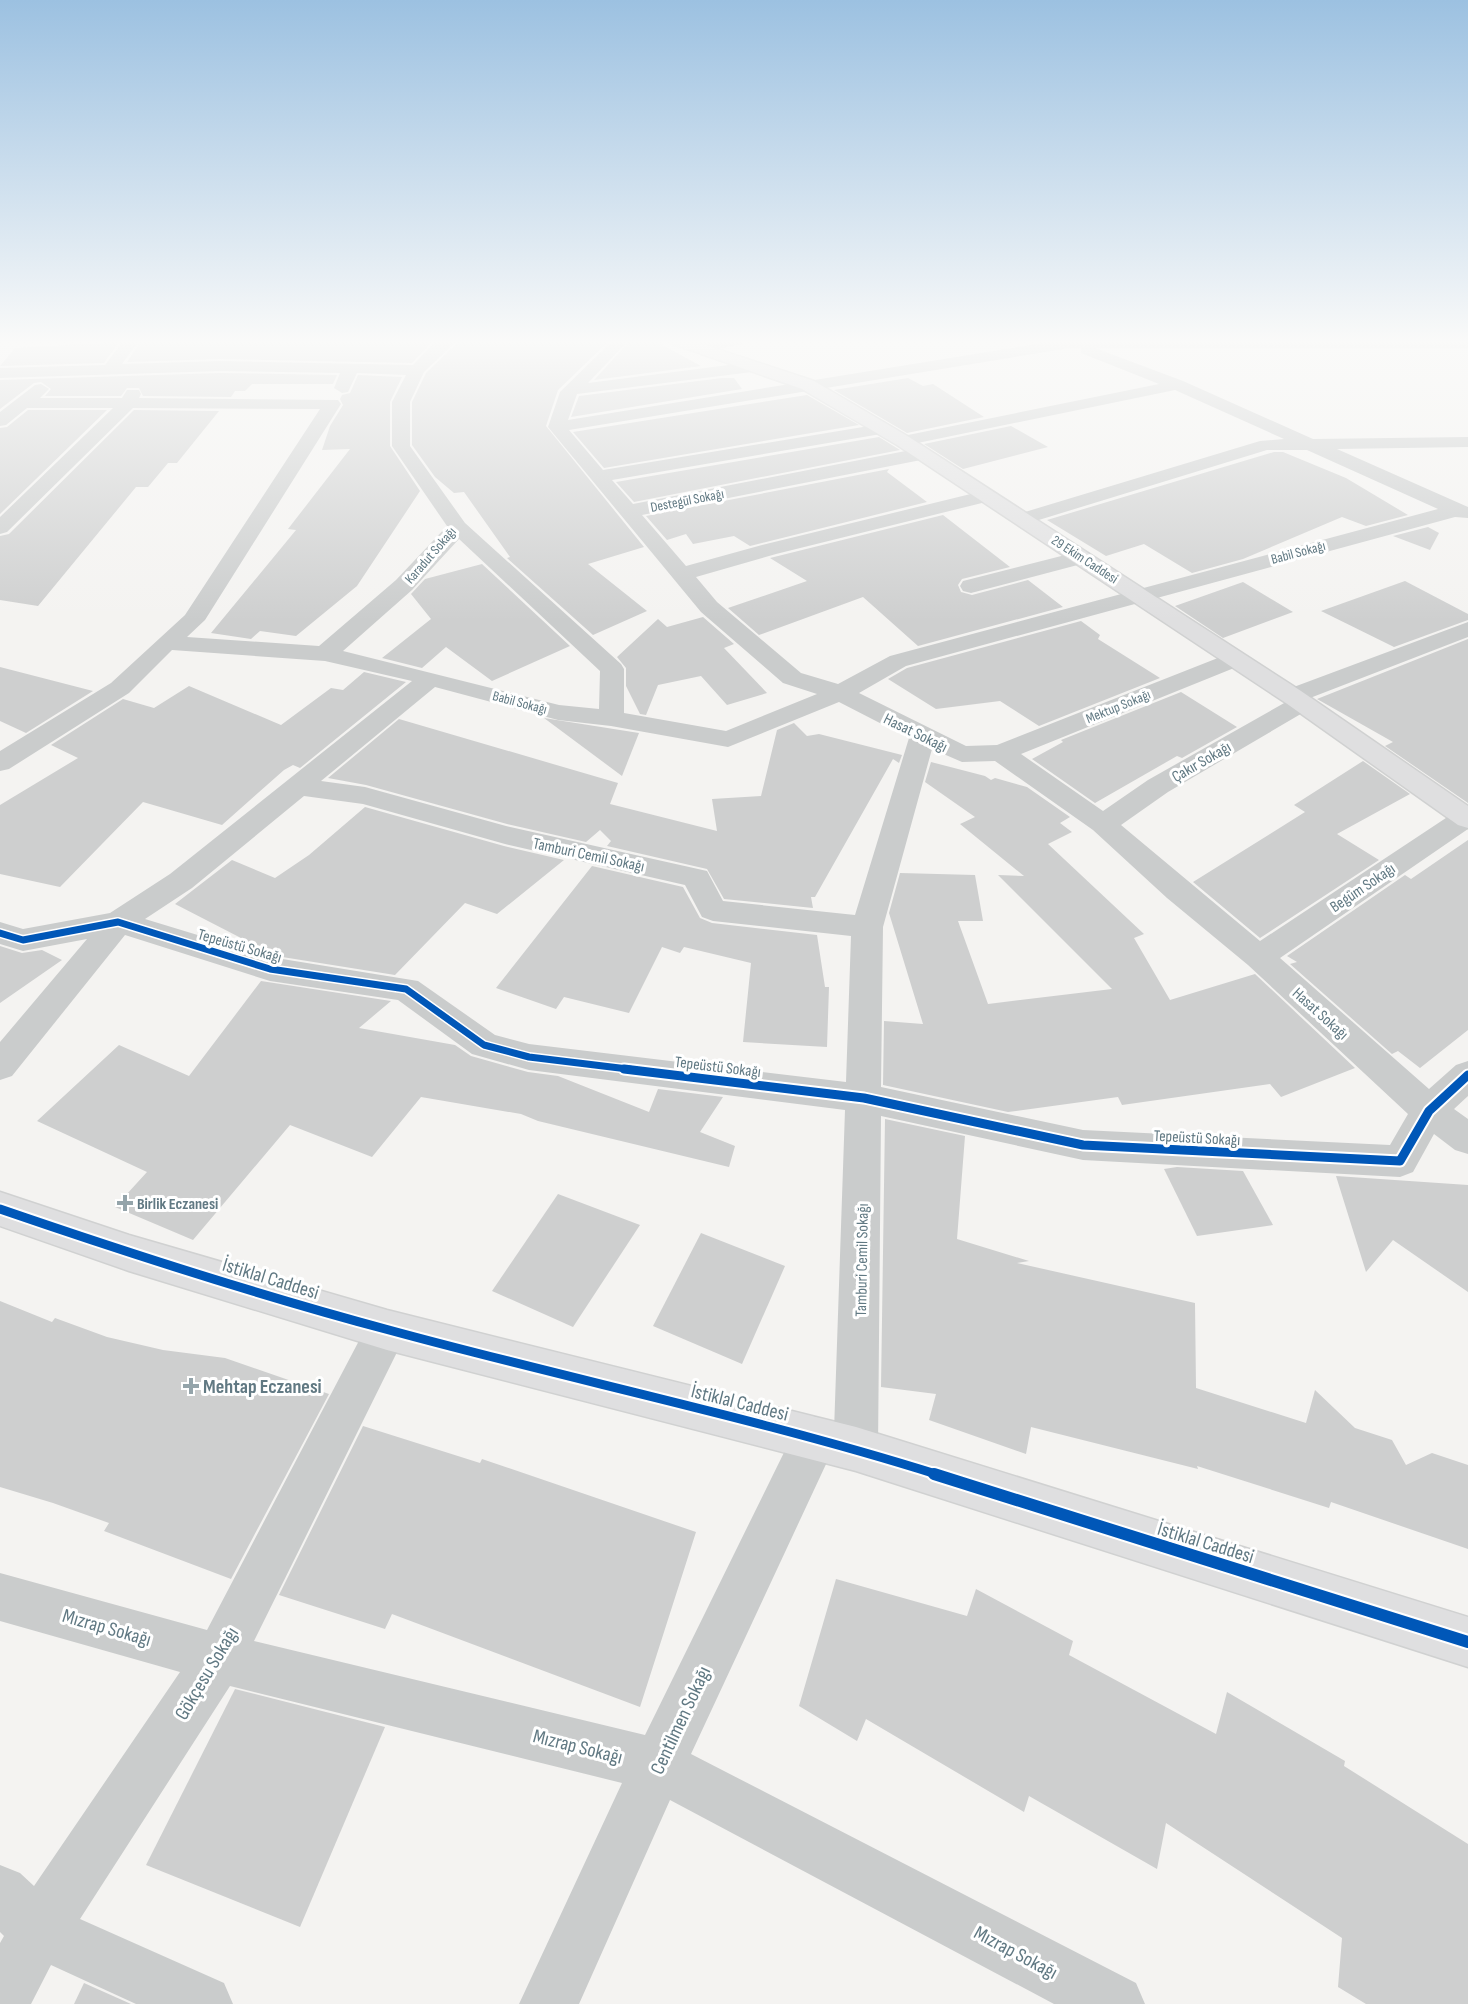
<svg xmlns="http://www.w3.org/2000/svg" width="1468" height="2004" viewBox="0 0 1468 2004" font-family="'Sofia Sans Condensed',sans-serif">
	<style>
		.building { fill: #cecfcf }
		.lines { fill: none; stroke-linecap: round; stroke-linejoin: round }
		.secondary-casing { stroke: #d0d1d1; stroke-width: 3 }
		.street { fill: #cacccc; fill-rule: evenodd }
		.secondary { fill: #dfdfe0; fill-rule: evenodd }
		.cycleway-far2-casing { stroke: #fff; stroke-width: 10 }
		.cycleway-far1-casing { stroke: #fff; stroke-width: 13 }
		.cycleway-casing { stroke: #fff; stroke-width: 16 }
		.cycleway-far2 { stroke: #0057b8; stroke-width: 7 }
		.cycleway-far1 { stroke: #0057b8; stroke-width: 9 }
		.cycleway { stroke: #0057b8; stroke-width: 12 }
		.poi-dot { fill: #94a4aa; stroke: #fff; stroke-width: 2 }
		.labels { text-anchor: middle; stroke-width: 6; stroke-linejoin: round; paint-order: stroke }
		.far-street-label { font-size: 14px; fill: #617983; stroke: #fff }
		.street-label { font-size: 16px; fill: #617983; stroke: #fff }
		.poi-label { font-size: 16px; font-weight: bold; fill: #617983; stroke: #fff; text-anchor: start }
		.near-street-label { font-size: 20px; fill: #617983; stroke: #fff }
		.near-poi-label { font-size: 20px; font-weight: bold; fill: #617983; stroke: #fff; text-anchor: start }
	</style>
	<rect width="100%" height="100%" fill="#f4f3f1"/>
	<g class="building">
		<polygon points="141,341 433,341 412,363 220,359 127,362"/>
		<polygon points="459,341 609,341 558,390 546,426 644,547 588,564 647,611 593,635 507,558 510,557 464,492 454,493 435,477 412,445 412,402 426,373"/>
		<polygon points="630,341 655,341 701,366 594,380"/>
		<polygon points="119,342 104,363 0,366 15,348"/>
		<polygon points="220,373 337,375 333,384 252,384 245,391 235,391 231,397 143,396 139,388 127,388 121,396 45,396 51,389 41,382 34,383 0,409 0,380"/>
		<polygon points="358,375 402,377 390,402 390,446 420,491 357,586 296,636 260,631 251,639 211,633 296,530 288,529 350,449 322,450 330,426 343,405 340,399 342,395 350,393"/>
		<polygon points="722,378 734,378 742,389 571,417 579,396"/>
		<polygon points="908,378 923,386 933,384 984,417 907,433 834,390"/>
		<polygon points="807,395 859,425 604,468 573,432"/>
		<polygon points="28,410 107,410 0,514 0,428 7,427"/>
		<polygon points="134,410 219,411 177,463 168,463 148,487 136,487 38,606 0,600 0,536 9,534"/>
		<polygon points="1011,426 1048,447 963,469 924,444"/>
		<polygon points="879,437 900,450 634,502 616,482"/>
		<polygon points="1274,452 1283,452 1346,478 1408,515 1366,526 1342,517 1243,559 1192,573 1144,544 1106,556 1047,520"/>
		<polygon points="889,469 887,472 927,502 750,546 734,536 693,544 686,534 667,540 646,516"/>
		<polygon points="943,515 1010,567 962,579 958,585 961,592 972,595 1028,580 1063,607 918,646 863,597 759,635 728,608 807,581 770,558"/>
		<polygon points="1428,527 1439,533 1430,550 1393,536"/>
		<polygon points="482,564 570,646 492,681 446,647 422,668 382,658 431,619 411,594 425,579"/>
		<polygon points="1405,581 1468,614 1468,620 1394,647 1321,611"/>
		<polygon points="1243,582 1293,612 1223,638 1175,606"/>
		<polygon points="703,617 734,644 724,648 767,693 727,705 701,676 658,685 646,715 640,714 626,686 626,668 617,657 658,619 667,627"/>
		<polygon points="1081,621 1100,635 1098,639 1160,678 1039,726 1000,701 936,709 888,679 907,668"/>
		<polygon points="1468,639 1468,803 1385,746 1393,742 1317,699"/>
		<polygon points="0,667 93,691 26,733 0,721"/>
		<polygon points="364,672 406,682 300,768 293,765 284,770 222,825 143,802 60,887 0,874 0,805 78,758 51,745 123,699 154,708 189,686 281,725 331,688 343,690"/>
		<polygon points="1181,692 1237,727 1182,758 1177,756 1095,803 1032,759 1063,742 1061,740"/>
		<polygon points="544,718 639,733 622,776"/>
		<polygon points="399,719 618,783 610,804 717,831 712,799 761,796 777,730 794,723 807,736 819,734 902,755 899,763 893,759 815,897 811,897 813,908 724,899 707,869 607,846 611,841 600,830 586,842 507,824 366,785 328,778"/>
		<polygon points="1363,761 1410,794 1337,834 1379,860 1260,938 1193,882 1305,812 1294,805"/>
		<polygon points="931,762 985,776 991,780 995,778 1027,787 1070,817 1060,823 1072,832 1048,844 1144,934 1134,938 1170,1000 1255,974 1355,1068 1281,1097 1270,1084 1122,1105 1118,1097 1008,1112 883,1085 884,1021 923,1024 889,913 900,873 975,875 983,921 958,921 988,1004 1112,989 998,875 1024,876 960,824 975,817 925,782"/>
		<polygon points="365,807 504,846 564,860 497,914 465,903 395,975 276,956 175,904 232,860 275,878 309,855"/>
		<polygon points="1468,840 1468,1030 1420,1068 1398,1051 1392,1054 1290,964 1297,962 1287,956 1405,875 1411,879"/>
		<polygon points="592,866 683,887 700,918 712,923 817,935 825,987 829,987 827,1047 743,1042 751,963 684,947 680,953 662,947 629,1013 564,997 556,1009 496,988"/>
		<polygon points="0,946 22,953 42,950 62,960 0,1003"/>
		<polygon points="261,981 391,1001 359,1028 455,1045 471,1056 528,1072 558,1076 649,1112 658,1089 723,1097 700,1132 735,1146 729,1167 538,1121 521,1114 421,1097 372,1157 290,1125 193,1240 115,1207 147,1172 37,1121 119,1045 189,1076"/>
		<polygon points="885,1119 965,1136 957,1239 1029,1261 1017,1263 1195,1303 1196,1388 1306,1423 1315,1390 1355,1428 1392,1440 1406,1465 1432,1453 1468,1465 1468,1549 1331,1502 1329,1508 1197,1466 1198,1469 1031,1427 1026,1454 929,1420 936,1394 881,1387"/>
		<polygon points="1177,1167 1243,1171 1273,1225 1197,1236 1164,1169"/>
		<polygon points="1336,1176 1468,1185 1468,1292 1393,1240 1366,1272"/>
		<polygon points="558,1194 640,1225 573,1327 492,1291"/>
		<polygon points="701,1233 785,1266 742,1364 653,1326"/>
		<polygon points="0,1301 52,1322 55,1318 107,1337 163,1350 225,1358 329,1394 231,1579 104,1531 109,1523 53,1503 0,1487"/>
		<polygon points="363,1426 480,1463 482,1459 696,1532 640,1707 392,1614 385,1629 279,1595"/>
		<polygon points="836,1579 967,1616 976,1589 1073,1641 1069,1655 1216,1734 1227,1692 1345,1761 1344,1766 1468,1844 1468,2004 1366,2004 1338,1987 1342,1938 1166,1823 1157,1869 1029,1796 1024,1812 866,1719 857,1741 799,1706"/>
		<polygon points="235,1689 385,1727 300,1927 146,1865"/>
		<polygon points="84,1983 131,2004 74,2004"/>
	</g>
	<g class="lines">
		<defs>
			<g id="secondary">
				<polygon points="671,341 693,341 814,381 909,437 1301,691 1468,806 1468,828 1458,825 1283,701 897,445 802,389 673,344"/>
				<polygon points="0,1192 129,1235 387,1310 856,1427 1468,1617 1468,1667 856,1471 387,1350 129,1271 0,1226"/>
			</g>
		</defs>
		<use href="#secondary" class="secondary-casing"/>
		<g class="street">
			<path d="M 123,341 L 139,341 L 122,364 L 220,361 L 413,365 L 435,342 L 457,341 L 424,372 L 410,402 L 410,446 L 465,523 L 621,664 L 624,669 L 624,713 L 726,731 L 817,694 L 783,683 L 701,612 L 548,427 L 560,392 L 612,341 L 628,341 L 588,383 L 752,362 L 760,367 L 752,372 L 577,394 L 568,420 L 1055,341 L 1468,341 L 1468,348 L 1095,348 L 1183,381 L 1313,439 L 1468,437 L 1468,447 L 1337,449 L 1468,507 L 1468,518 L 1455,517 L 906,666 L 859,693 L 966,746 L 997,745 L 1228,654 L 1236,652 L 1244,654 L 1248,659 L 1244,664 L 1021,754 L 1103,811 L 1148,780 L 1286,702 L 1280,696 L 1283,691 L 1468,622 L 1468,637 L 1310,698 L 1315,703 L 1311,708 L 1168,792 L 1121,825 L 1260,941 L 1455,812 L 1468,810 L 1468,829 L 1280,958 L 1429,1089 L 1456,1065 L 1468,1061 L 1468,1096 L 1454,1109 L 1468,1119 L 1468,1154 L 1455,1150 L 1434,1134 L 1413,1172 L 1400,1177 L 1083,1160 L 881,1116 L 878,1449 L 872,1465 L 856,1471 L 840,1465 L 834,1447 L 691,1754 L 1136,1983 L 1145,2004 L 1054,2004 L 670,1800 L 579,2004 L 519,2004 L 622,1783 L 230,1686 L 80,1919 L 224,1983 L 233,2004 L 136,2004 L 51,1965 L 31,2004 L 0,2004 L 0,1943 L 4,1936 L 0,1932 L 0,1865 L 20,1873 L 34,1886 L 180,1672 L 0,1621 L 0,1573 L 207,1630 L 372,1316 L 387,1310 L 402,1316 L 408,1330 L 254,1641 L 645,1735 L 799,1422 L 815,1416 L 831,1422 L 834,1431 L 845,1110 L 529,1070 L 472,1054 L 398,1000 L 270,981 L 125,935 L 12,1076 L 0,1080 L 0,1042 L 87,939 L 23,951 L 0,944 L 0,922 L 23,929 L 110,913 L 170,874 L 412,681 L 325,661 L 172,650 L 129,693 L 9,769 L 0,771 L 0,751 L 111,683 L 185,615 L 320,409 L 133,408 L 7,532 L 0,534 L 0,517 L 113,408 L 27,408 L 6,425 L 0,426 L 0,412 L 35,385 L 41,384 L 49,389 L 40,398 L 122,398 L 127,390 L 139,390 L 141,394 L 139,398 L 338,400 L 341,404 L 205,620 L 187,637 L 319,646 L 396,580 L 447,526 L 392,446 L 392,402 L 406,375 L 357,373 L 348,392 L 342,393 L 334,388 L 340,373 L 220,371 L 0,378 L 0,368 L 105,365 ZM 1070,348 L 1081,348 L 1081,353 L 1159,384 L 903,436 L 894,441 L 903,446 L 1175,390 L 1284,439 L 1260,441 L 1015,515 L 1012,519 L 1015,523 L 1029,523 L 1267,450 L 1307,450 L 1438,509 L 890,656 L 838,684 L 801,673 L 717,602 L 696,577 L 776,554 L 994,500 L 997,496 L 994,492 L 987,490 L 762,545 L 686,566 L 642,515 L 921,460 L 930,454 L 921,448 L 633,504 L 612,480 L 881,434 L 890,429 L 881,424 L 603,470 L 569,430 ZM 459,539 L 600,671 L 599,709 L 559,705 L 343,651 L 412,590 ZM 435,687 L 558,720 L 611,726 L 728,747 L 839,702 L 909,738 L 855,915 L 723,901 L 707,871 L 506,826 L 365,787 L 321,781 ZM 932,749 L 962,762 L 995,761 L 1093,830 L 1167,898 L 1248,965 L 1408,1114 L 1390,1145 L 1083,1130 L 881,1087 L 883,927 ZM 304,796 L 363,804 L 505,844 L 685,885 L 702,917 L 713,921 L 851,936 L 846,1082 L 529,1044 L 495,1035 L 418,981 L 270,957 L 145,919 L 192,888 Z"/>
			<polygon points="713,341 744,341 742,344 699,353 691,348 693,345"/>
			<polygon points="1081,551 1089,552 1092,557 1089,562 971,593 963,591 960,586 963,581"/>
		</g>
		<use href="#secondary" class="secondary"/>
		<defs>
			<polyline id="cycleway-far2" points="0,933 23,940 118,922 270,969 406,989 484,1045 529,1057 636,1070"/>
			<g id="cycleway-far1">
				<polyline points="624,1069 864,1098 1083,1145 1400,1161 1429,1111 1468,1075"/>
				<path d="M 0,1209 C 128,1253 258,1295 389,1330 C 572,1380 758,1418 939,1475"/>
			</g>
			<polyline id="cycleway" points="934,1474 1468,1642"/>
		</defs>
		<use href="#cycleway-far2" class="cycleway-far2-casing"/>
		<use href="#cycleway-far1" class="cycleway-far1-casing"/>
		<use href="#cycleway" class="cycleway-casing"/>
		<use href="#cycleway-far2" class="cycleway-far2"/>
		<use href="#cycleway-far1" class="cycleway-far1"/>
		<use href="#cycleway" class="cycleway"/>
	</g>
	<linearGradient id="sky" x2="0" y2="1"><stop stop-color="#9cc1e1"/><stop offset="0.55" stop-color="#fafaf9"/><stop offset="1" stop-color="#fafaf9" stop-opacity="0"/></linearGradient>
	<rect width="1468" height="621" fill="url(#sky)"/>
	<g class="poi-dot">
		<path d="M122 1194h6v6h6v6h-6v6h-6v-6h-6v-6h6z"/>
		<path d="M188 1377h6v6h6v6h-6v6h-6v-6h-6v-6h6z"/>
	</g>
	<g class="labels">
		<g class="far-street-label">
			<text transform="translate(687 500) rotate(-11)" y="5">Destegül Sokağı</text>
			<text transform="translate(1298 552) rotate(-15)" y="5">Babil Sokağı</text>
			<text transform="translate(430 555) rotate(-49)" y="5">Karadut Sokağı</text>
			<text transform="translate(1085 559) rotate(33)" y="5">29 Ekim Caddesi</text>
			<text transform="translate(520 702) rotate(15)" y="5">Babil Sokağı</text>
			<text transform="translate(1118 706) rotate(-22)" y="5">Mektup Sokağı</text>
		</g>
		<g class="street-label">
			<text transform="translate(916 732) rotate(26)" y="6">Hasat Sokağı</text>
			<text transform="translate(1201 761) rotate(-30)" y="6">Çakır Sokağı</text>
			<text transform="translate(589 854) rotate(12)" y="6">Tamburi Cemil Sokağı</text>
			<text transform="translate(1362 887) rotate(-34)" y="6">Begüm Sokağı</text>
			<text transform="translate(240 945) rotate(16)" y="6">Tepeüstü Sokağı</text>
			<text transform="translate(1321 1013) rotate(42)" y="6">Hasat Sokağı</text>
			<text transform="translate(718 1066) rotate(7)" y="6">Tepeüstü Sokağı</text>
			<text transform="translate(1197 1137) rotate(3)" y="6">Tepeüstü Sokağı</text>
			<text transform="translate(861 1260) rotate(-89)" y="6">Tamburi Cemil Sokağı</text>
		</g>
		<g class="poi-label">
			<text x="137" y="1209">Birlik Eczanesi</text>
		</g>
		<g class="near-street-label">
			<text transform="translate(271 1278) rotate(17)" y="7">İstiklal Caddesi</text>
			<text transform="translate(740 1402) rotate(14)" y="7">İstiklal Caddesi</text>
			<text transform="translate(1206 1542) rotate(17)" y="7">İstiklal Caddesi</text>
			<text transform="translate(107 1627) rotate(16)" y="7">Mızrap Sokağı</text>
			<text transform="translate(206 1673) rotate(-59)" y="7">Gökçesu Sokağı</text>
			<text transform="translate(680 1720) rotate(-65)" y="7">Centilmen Sokağı</text>
			<text transform="translate(578 1746) rotate(14)" y="7">Mızrap Sokağı</text>
			<text transform="translate(1016 1952) rotate(28)" y="7">Mızrap Sokağı</text>
		</g>
		<g class="near-poi-label">
			<text x="203" y="1393">Mehtap Eczanesi</text>
		</g>
	</g>
</svg>
